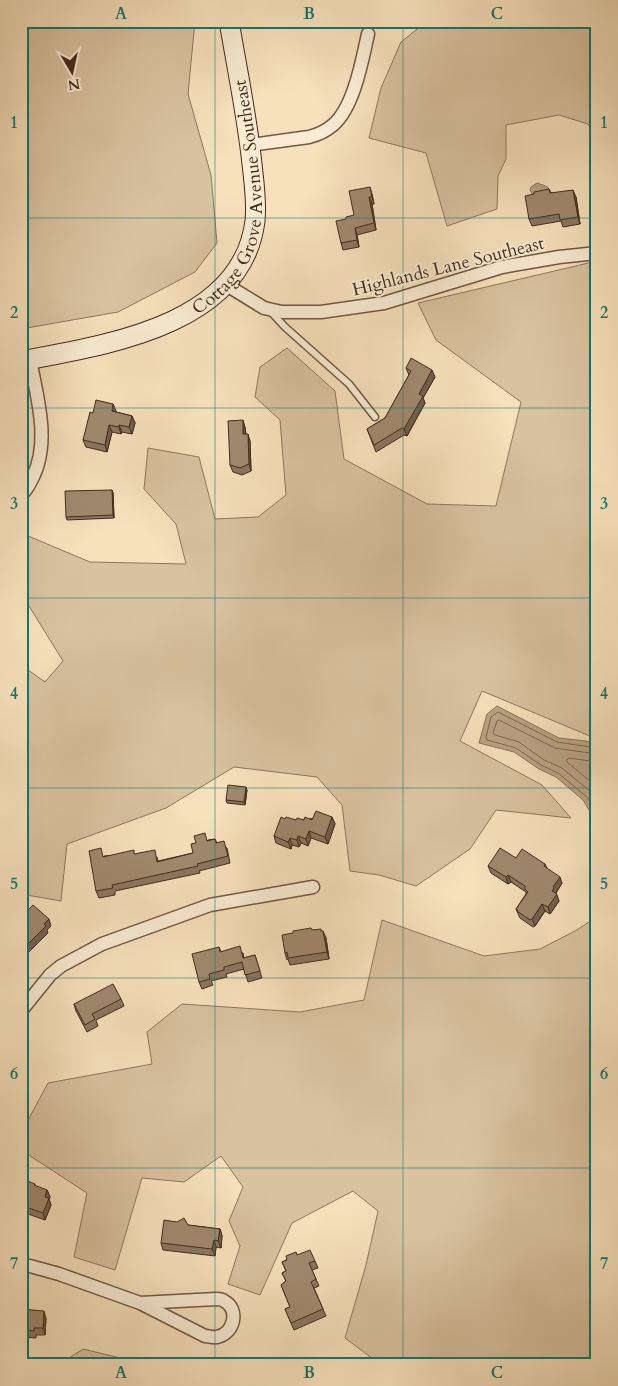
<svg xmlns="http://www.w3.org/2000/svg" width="618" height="1386" viewBox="0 0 618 1386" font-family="Cardo,serif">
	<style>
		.green { fill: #d8c2a0; stroke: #8e765d }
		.water { fill: #b9a385; stroke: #8a735a }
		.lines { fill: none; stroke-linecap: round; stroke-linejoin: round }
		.shore { stroke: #7e6650; stroke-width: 1 }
		.service-casing { stroke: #705842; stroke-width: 9 }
		.minor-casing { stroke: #705842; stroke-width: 15 }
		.secondary-casing { stroke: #432a1a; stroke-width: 21 }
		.service { stroke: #f9ecd3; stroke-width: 6 }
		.minor { stroke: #f9ecd3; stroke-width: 12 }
		.secondary { stroke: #f9ecd3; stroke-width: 19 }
		.wall { fill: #8a765f; stroke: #432a1a }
		.shaded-wall { fill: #70604d; stroke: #432a1a }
		.building { fill: #a0896e; stroke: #432a1a }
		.grid { fill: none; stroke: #0f766e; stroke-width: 1; stroke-opacity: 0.55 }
		.labels { text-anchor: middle; stroke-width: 4; stroke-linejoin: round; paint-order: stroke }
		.street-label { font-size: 18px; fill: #432a1a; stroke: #f9ecd3 }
		.neatline { fill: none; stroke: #0f766e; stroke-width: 2 }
		.grid-label { font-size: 16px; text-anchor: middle; font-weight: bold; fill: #0f766e }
	</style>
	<rect width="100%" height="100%" fill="#f6e1bc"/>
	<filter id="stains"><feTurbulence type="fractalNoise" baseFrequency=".004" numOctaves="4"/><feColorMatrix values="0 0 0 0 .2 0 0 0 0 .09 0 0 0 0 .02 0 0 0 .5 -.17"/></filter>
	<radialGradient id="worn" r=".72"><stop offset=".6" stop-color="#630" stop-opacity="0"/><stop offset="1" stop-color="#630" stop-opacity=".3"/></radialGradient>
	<g class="green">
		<polygon points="21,21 195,21 188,94 211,175 217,243 195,272 118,312 21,329"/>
		<polygon points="427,21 597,21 597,137 588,124 559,115 506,125 506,159 498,176 497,209 447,226 426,153 369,138 381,88 401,42"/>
		<polygon points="597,261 597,739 482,691 460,741 542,785 571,818 496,810 470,849 416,886 379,875 350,871 342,805 317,777 234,767 166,808 67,844 61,901 21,894 21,665 45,682 63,661 21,593 21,533 90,562 186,564 176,524 144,489 148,448 199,457 215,519 258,517 286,495 280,420 255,397 260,367 287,348 335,391 344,459 427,504 496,506 521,402 436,340 418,303"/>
		<polygon points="597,917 597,1365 381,1365 345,1338 366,1265 378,1211 353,1191 292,1223 260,1295 228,1284 240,1246 229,1221 243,1187 221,1156 184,1182 142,1178 115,1270 74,1257 87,1193 21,1150 21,1133 48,1083 152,1064 147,1032 182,1004 300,1012 364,1000 382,920 484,956 540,949 575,931"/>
		<polygon points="83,1349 141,1363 140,1365 58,1365"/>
	</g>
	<g class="water">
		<path d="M 537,183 C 542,185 550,186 550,192 L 533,195 L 530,190 L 531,187 Z"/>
		<polygon points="497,706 559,738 586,741 597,744 597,823 583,800 556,777 539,769 514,752 479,743 487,714"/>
	</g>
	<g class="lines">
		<g class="shore">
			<polyline points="597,748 557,742 498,712 491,717 486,737 487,740 516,748 541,765 558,773 587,797 597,814"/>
			<polyline points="597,754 555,748 499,720 497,721 493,733 495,735 519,742 544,760 562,768 591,792 597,801"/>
			<polyline points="597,762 569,758 566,760 567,762 597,787"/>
		</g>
		<defs>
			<polyline id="service" points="271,312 285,327 349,384 375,417"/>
			<g id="minor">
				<path d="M 250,145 L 309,137 C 317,135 326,131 333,125 C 354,107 362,61 368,34"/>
				<polyline points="225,284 264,308 282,312 321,312 384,303 502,267 559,257 597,253"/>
				<path d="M 21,495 C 26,491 29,485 32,479 C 51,442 37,398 30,359"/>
				<polyline points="21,1011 50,975 61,966 102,944 210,905 313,887"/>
				<path d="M 21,1264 L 30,1266 L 59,1274 L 140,1303 L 205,1336 C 209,1336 213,1338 217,1337 C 234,1334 240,1309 224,1301 C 222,1299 219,1299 216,1299 L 140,1303"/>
			</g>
			<g id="secondary">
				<path id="s1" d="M 21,361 C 105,345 242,326 255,221 C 257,202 254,183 252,164 C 247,116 237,69 229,21"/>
			</g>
		</defs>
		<use href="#service" class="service-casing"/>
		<use href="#minor" class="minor-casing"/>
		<use href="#secondary" class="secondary-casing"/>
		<use href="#service" class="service"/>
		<use href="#minor" class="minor"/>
		<use href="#secondary" class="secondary"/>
	</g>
	<g class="wall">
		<polygon points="549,189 551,193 576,197 580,224 563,227 561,221 532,226 529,219 534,194"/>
		<polygon points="372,194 374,204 372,204 376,230 357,235 359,247 343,250 341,243 354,215"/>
		<polygon points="406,368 435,377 423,398 425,403 407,436 404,435 376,452 367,429 385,418 409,375"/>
		<polygon points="113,404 116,412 132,416 135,423 132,434 122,432 121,434 112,432 107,452 86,447 83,440 93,413"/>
		<polygon points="245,427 246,434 250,441 251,471 242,475 233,472 230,465"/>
		<polygon points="112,490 113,493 114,518 67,520 66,517"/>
		<polygon points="247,790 245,805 227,803 226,800"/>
		<polygon points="332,817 335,824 328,844 311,838 308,846 301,843 299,847 292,845 291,849 276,843 274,836 285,819 296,820"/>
		<polygon points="215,839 217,843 227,848 230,863 199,871 200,873 115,891 115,895 99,898 96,891 104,856 135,854 157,857 158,861 193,853 208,840"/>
		<polygon points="516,858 545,864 547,868 562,883 556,893 559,901 550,914 545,911 535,926 533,927 520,918 516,909 526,894 526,892 511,882 508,884 491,873 488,866"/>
		<polygon points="312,930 322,931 326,938 329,959 290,965 288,959 287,960 285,953"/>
		<polygon points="219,947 221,952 243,953 244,958 255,955 262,978 248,982 244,969 226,974 227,977 211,981 213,985 202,989 199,982"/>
		<polygon points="121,999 124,1006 96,1020 98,1026 87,1032 76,1011 74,1004"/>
		<polygon points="35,1184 35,1186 47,1190 50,1197 49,1199 51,1205 45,1220 28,1214 27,1217 21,1215 21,1187 22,1188"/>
		<polygon points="188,1225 220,1229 222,1236 221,1248 216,1247 215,1256 163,1250 161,1243"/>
		<polygon points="297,1255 315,1261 318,1268 312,1270 319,1286 314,1288 326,1316 294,1330 285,1309 290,1307 281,1285 286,1281 282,1273 286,1271 282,1262"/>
		<polygon points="21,1309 46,1318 45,1335 36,1335 36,1338 23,1337 23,1347 21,1347"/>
	</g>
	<g class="shaded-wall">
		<polygon points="370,187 372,194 374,204 372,197"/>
		<polygon points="573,190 576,197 580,224 578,217"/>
		<polygon points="369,197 372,204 376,230 374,223"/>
		<polygon points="355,228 357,235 359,247 357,240"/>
		<polygon points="432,370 435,377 423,398 425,403 407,436 404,429 419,394"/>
		<polygon points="113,404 116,411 114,418 112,411"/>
		<polygon points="132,416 135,423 132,434 129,427"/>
		<polygon points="243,420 245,427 246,441 243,434"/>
		<polygon points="109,425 112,432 107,452 105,445"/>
		<polygon points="119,425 122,432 121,434 119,427"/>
		<polygon points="248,434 250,441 251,471 249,464"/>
		<polygon points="112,490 113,493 114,518 113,515"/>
		<polygon points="246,787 247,790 245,805 244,802"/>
		<polygon points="332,817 335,824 328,844 325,837"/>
		<polygon points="309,831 311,838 308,846 306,839"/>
		<polygon points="298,836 301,843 299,847 297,840"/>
		<polygon points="290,838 292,845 291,849 288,842"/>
		<polygon points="508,875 511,882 508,884 506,877"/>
		<polygon points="560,877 562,883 556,893 559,901 550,914 548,907 553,887"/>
		<polygon points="542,904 545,911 535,926 532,919"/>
		<polygon points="49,919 51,926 47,930 48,933 29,952 27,945"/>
		<polygon points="323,931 326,938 329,959 327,952"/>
		<polygon points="25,943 28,950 22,955 21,952 21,947"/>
		<polygon points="22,1092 25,1099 21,1103 21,1094"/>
		<polygon points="47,1190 50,1197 49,1199 51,1205 45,1220 43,1213 45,1197"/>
		<polygon points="26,1207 28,1214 27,1217 24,1210"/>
		<polygon points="220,1229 222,1236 221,1248 218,1241"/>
		<polygon points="214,1240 216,1247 215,1256 212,1249"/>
		<polygon points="44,1311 46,1318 45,1335 43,1328"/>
		<polygon points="21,1332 23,1337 23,1347 21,1343"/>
	</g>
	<g class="building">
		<polygon points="370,187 372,197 369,197 374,223 355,228 357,240 341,243 336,221 346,219 346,217 354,215 349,191"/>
		<polygon points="549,189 550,193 573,190 578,217 560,220 559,214 529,219 525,196 534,194 534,192"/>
		<polygon points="411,358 432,370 419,394 423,396 404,429 402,428 374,445 367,429 385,418 411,371 406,368"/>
		<polygon points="96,400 113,404 112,411 132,416 129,427 119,425 119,427 109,425 105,445 83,440 90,412 93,413"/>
		<polygon points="243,420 243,434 248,434 249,464 240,468 230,465 228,421"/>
		<polygon points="112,490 113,515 66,517 65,491"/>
		<polygon points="228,785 246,787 244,802 226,800"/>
		<polygon points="316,811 332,817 325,837 309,831 306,839 298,836 297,840 290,838 288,842 274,836 281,817 285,819 286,817 296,820 297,818 304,820 305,817 312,820"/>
		<polygon points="205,833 207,841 215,839 216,843 224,841 228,856 197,864 198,866 112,885 113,888 96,891 89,851 101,848 103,857 134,850 134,854 155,850 157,862 193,853 191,844 196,843 194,836"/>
		<polygon points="500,848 516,858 522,849 545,864 544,866 560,877 553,887 554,888 552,891 557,894 548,907 542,904 532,919 530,920 517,911 518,910 516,909 528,892 525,889 525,886 508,875 506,877 488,866"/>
		<polygon points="23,903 29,909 33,905 49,919 44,924 46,926 27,945 25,943 21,947 21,905"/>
		<polygon points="311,928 312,930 321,929 321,931 323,931 327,952 288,958 287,952 285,953 282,935 293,933 293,931"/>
		<polygon points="240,946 243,958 255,955 260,971 245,975 242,962 224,967 224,970 209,974 210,979 199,982 192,954 219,947 220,952"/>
		<polygon points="113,984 121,999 92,1014 95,1019 85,1025 74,1004"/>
		<polygon points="25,1180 35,1184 34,1185 47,1190 45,1197 49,1198 43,1213 26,1207 24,1210 21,1209 21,1187 22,1188"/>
		<polygon points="184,1218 188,1225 220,1229 218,1241 214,1240 212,1249 161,1243 164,1220 177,1222"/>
		<polygon points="310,1250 315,1261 309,1263 316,1279 311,1282 323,1309 291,1323 285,1309 290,1307 281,1285 286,1281 282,1273 286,1271 282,1262 287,1260 286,1256 296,1252 297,1255"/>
		<polygon points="21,1309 44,1311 43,1328 34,1328 34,1331 21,1330"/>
		<polygon points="157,1360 166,1365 168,1360 178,1365 155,1365"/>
	</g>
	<path class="grid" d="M 215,21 L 215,1365M 403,21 L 403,1365M 21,218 L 597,218M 21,408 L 597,408M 21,598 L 597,598M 21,788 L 597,788M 21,978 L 597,978M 21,1168 L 597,1168"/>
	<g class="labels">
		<g class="street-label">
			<text dy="6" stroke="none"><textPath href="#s1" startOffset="308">Cottage Grove Avenue Southeast</textPath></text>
			<text transform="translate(448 266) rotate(-14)" y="6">Highlands Lane Southeast</text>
		</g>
	</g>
	<rect width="618" height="1386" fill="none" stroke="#f6e1bc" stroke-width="55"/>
	<g transform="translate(72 72) rotate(171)" stroke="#f9ecd3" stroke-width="4" paint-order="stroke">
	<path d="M0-4L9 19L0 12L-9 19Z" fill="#432a1a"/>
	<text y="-8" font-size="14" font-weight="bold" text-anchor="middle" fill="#432a1a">N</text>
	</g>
	<rect x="28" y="28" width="562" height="1330" class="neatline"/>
	<g class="grid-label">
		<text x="121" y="19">A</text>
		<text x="309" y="19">B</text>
		<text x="497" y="19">C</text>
		<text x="14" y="128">1</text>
		<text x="604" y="128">1</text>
		<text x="14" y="318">2</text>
		<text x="604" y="318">2</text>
		<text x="14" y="509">3</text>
		<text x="604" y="509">3</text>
		<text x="14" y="699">4</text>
		<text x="604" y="699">4</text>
		<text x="14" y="889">5</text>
		<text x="604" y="889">5</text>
		<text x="14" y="1079">6</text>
		<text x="604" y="1079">6</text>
		<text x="14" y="1269">7</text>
		<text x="604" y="1269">7</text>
		<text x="121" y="1378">A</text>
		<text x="309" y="1378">B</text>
		<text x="497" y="1378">C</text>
	</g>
	<rect width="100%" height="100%" filter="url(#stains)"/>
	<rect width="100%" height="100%" fill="url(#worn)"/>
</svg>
